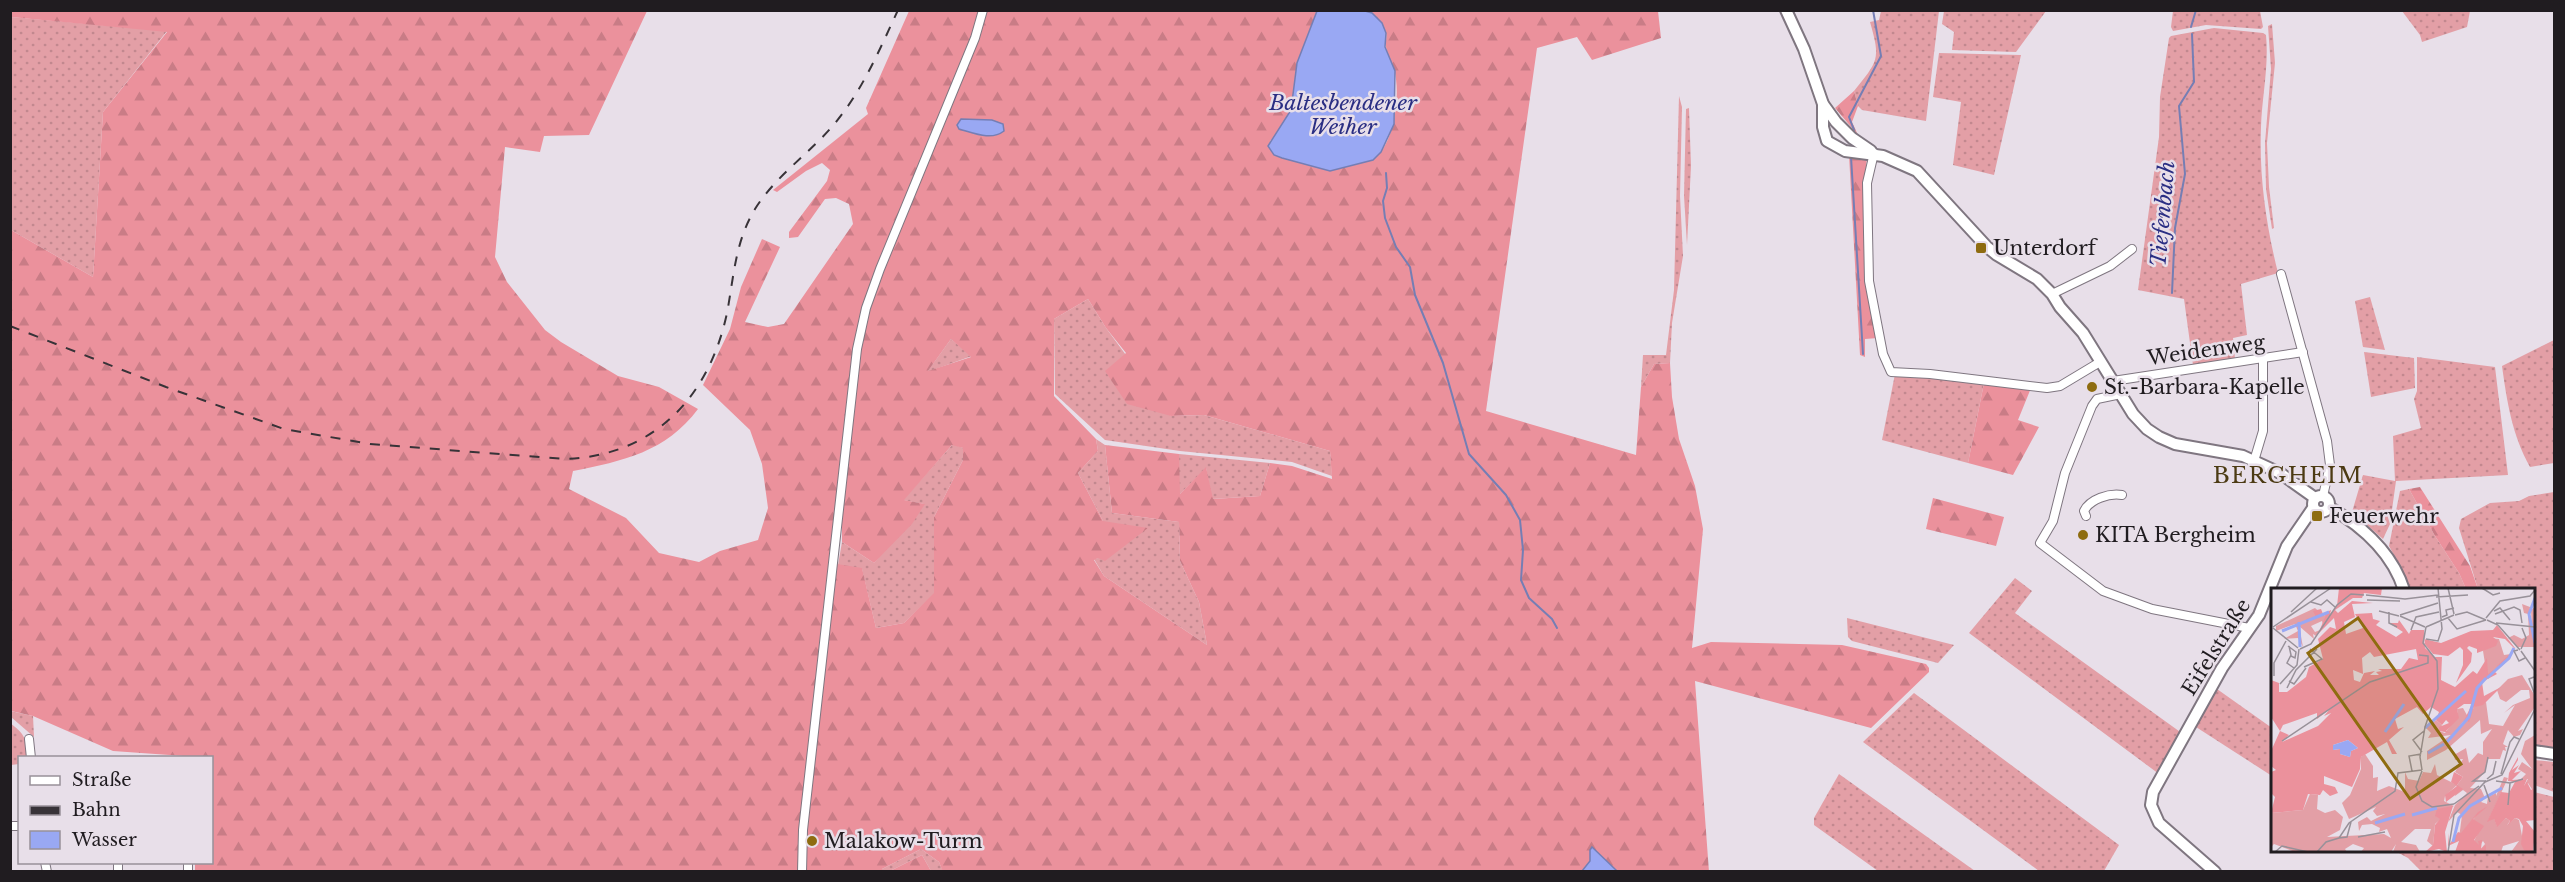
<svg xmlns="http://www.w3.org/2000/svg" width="2565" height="882" viewBox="0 0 2565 882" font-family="'Libre Baskerville',serif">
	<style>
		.grass { fill: url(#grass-dots) }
		.forest { fill: url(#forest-firs); fill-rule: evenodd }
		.water { fill: #99a8f3; stroke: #757eb4; stroke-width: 1.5 }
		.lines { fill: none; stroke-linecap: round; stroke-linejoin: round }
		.stream { stroke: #757eb4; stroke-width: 2 }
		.street-casing { stroke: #7f7680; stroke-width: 10 }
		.secondary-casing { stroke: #7f7680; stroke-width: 14 }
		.street { stroke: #fff; stroke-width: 8 }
		.secondary { stroke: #fff; stroke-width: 10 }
		.rail { stroke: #383338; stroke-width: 2; stroke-dasharray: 10 10; stroke-linecap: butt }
		.poi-dot { fill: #8e6c10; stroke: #e8dfe9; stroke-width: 2 }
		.labels { text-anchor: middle; stroke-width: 5; stroke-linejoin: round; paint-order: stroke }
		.poi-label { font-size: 20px; fill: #201c20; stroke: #e8dfe9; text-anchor: start }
		.street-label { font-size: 20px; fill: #201c20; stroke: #e8dfe9 }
		.water-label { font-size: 21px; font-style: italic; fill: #2a2e83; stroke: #e8dfe9 }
		.quarter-label { font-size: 22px; letter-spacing: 1.5px; fill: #4c3b14; stroke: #e8dfe9 }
		.inset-river { fill: none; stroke: #99a8f3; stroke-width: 3 }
		.inset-road { fill: none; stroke: #989199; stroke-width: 1.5 }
		.view { fill: #8e6c10; fill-opacity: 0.15; stroke: #8e6c10; stroke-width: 3 }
		.inset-edge { fill: none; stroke: #201c20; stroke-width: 3 }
	</style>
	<defs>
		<pattern id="grass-dots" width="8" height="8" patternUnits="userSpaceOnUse" patternTransform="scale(1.5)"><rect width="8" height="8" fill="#e39fa6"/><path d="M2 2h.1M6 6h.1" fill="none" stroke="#c2888f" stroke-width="1.8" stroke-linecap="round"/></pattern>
		<pattern id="forest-firs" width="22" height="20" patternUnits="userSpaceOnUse" patternTransform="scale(1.5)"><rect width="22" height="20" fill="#eb919c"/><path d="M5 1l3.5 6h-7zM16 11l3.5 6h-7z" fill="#c97c86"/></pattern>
	</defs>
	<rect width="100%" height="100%" fill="#e8dfe9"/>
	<g class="grass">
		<path d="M 1881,11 L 1939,11 L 1926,121 L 1862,110 L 1858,106 L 1854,91 C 1878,61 1881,60 1870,22 L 1879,20 Z"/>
		<polygon points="1944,11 1944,10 2046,11 2016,52 1952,50 1954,32 1942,24"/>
		<polygon points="2173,11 2260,11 2263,27 2261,29 2206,25 2173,31 2171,27"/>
		<polygon points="2402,11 2470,11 2467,27 2422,42 2420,35"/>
		<polygon points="11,17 167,31 103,112 93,277 11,230"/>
		<polygon points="2272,24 2275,63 2267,143 2269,187 2274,228 2272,229 2266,189 2265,143 2271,69 2268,26"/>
		<path d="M 2214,28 L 2263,33 L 2266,35 C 2269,67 2262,96 2261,127 C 2259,176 2266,225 2278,273 L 2241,284 L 2247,335 L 2233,338 L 2235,359 L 2193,365 L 2184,299 L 2138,290 L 2159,137 L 2160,97 L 2169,38 L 2171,36 Z"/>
		<polygon points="1939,53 2021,55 1994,175 1953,165 1961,102 1933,97"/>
		<polygon points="1679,96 1682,107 1680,196 1683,256 1672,323 1670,363 1654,364 1641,387 1643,355 1666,355 1674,290"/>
		<polygon points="1689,108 1691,166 1687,245 1684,196 1686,109"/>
		<polygon points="2370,297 2385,350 2363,347 2355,301"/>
		<polygon points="1088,299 1106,328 1171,416 1204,415 1330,451 1332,476 1292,462 1180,451 1105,440 1055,394 1054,319"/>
		<polygon points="951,339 972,356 927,372"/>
		<path d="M 2554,340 L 2554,463 L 2530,467 C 2512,435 2507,402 2502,366 Z"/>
		<polygon points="2364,352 2414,358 2415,388 2371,397"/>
		<polygon points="2417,357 2495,367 2508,475 2396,481 2390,524 2383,539 2352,512 2363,475 2395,481 2393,436 2421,428 2414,399 2417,391"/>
		<polygon points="1895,374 1984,383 1968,463 1882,440"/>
		<polygon points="1096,439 1105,445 1112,513 1179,522 1180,561 1199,602 1207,645 1104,576 1094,559 1098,558 1103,521 1078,473 1098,451"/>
		<polygon points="953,444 963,448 963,460 934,517 934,594 904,623 876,628 862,569 838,565 842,542 874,563 924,504 903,500"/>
		<polygon points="1179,454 1270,463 1260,496 1212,499 1206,468 1179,495"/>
		<polygon points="2409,489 2435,536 2459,573 2466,589 2408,589 2401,568 2389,546 2400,491"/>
		<polygon points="2554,492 2554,753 2534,750 2534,590 2478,589 2459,528 2461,519 2490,503 2519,501 2529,496"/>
		<polygon points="2015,578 2032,591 2015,613 2183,734 2159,774 1969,633"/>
		<polygon points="1847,618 1954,645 1938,663 1852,641 1848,637"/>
		<polygon points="2217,689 2272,728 2272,776 2196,727"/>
		<polygon points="1914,693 2119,845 2104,871 2039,871 1863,742"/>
		<polygon points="10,711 33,716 34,737 11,717"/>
		<path d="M 10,723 C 25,734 27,740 28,757 L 20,758 L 19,764 L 11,765 Z"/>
		<polygon points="2534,760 2554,762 2554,792 2534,785"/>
		<polygon points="1839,774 1975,871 1878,871 1814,825 1814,818"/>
		<polygon points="2534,792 2554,797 2554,871 2421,871 2408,858 2395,851 2534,850"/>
		<polygon points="921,849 939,862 943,871 931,871 922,855 890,871 882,871 882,869"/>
	</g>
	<g class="forest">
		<path d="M 11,10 L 647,11 L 589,135 L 544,136 L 540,152 L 505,147 L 495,257 L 507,282 L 545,330 L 561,342 L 618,376 L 659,387 L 698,409 C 666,452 623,461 573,471 L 569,489 L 626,518 L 659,553 L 699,562 L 720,551 L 758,540 L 768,508 L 762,464 L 750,430 L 703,385 L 730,329 L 741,287 L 762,239 L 780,247 L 745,322 L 768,327 L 784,324 L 853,224 L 849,204 L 836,198 L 825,199 L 798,237 L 789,238 L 789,232 L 827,181 L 830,170 L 822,163 L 806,171 L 777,192 L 773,190 L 868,114 L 866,108 L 909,11 L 1317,11 L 1297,63 L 1291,110 L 1277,135 L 1270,141 L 1270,149 L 1274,155 L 1330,171 L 1373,160 C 1395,144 1401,93 1394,69 C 1392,62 1387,55 1386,47 C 1385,43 1387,38 1386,33 C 1384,25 1372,13 1365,11 L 1658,11 L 1661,38 L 1592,60 L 1577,37 L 1537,48 L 1486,411 L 1636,455 L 1641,387 L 1654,364 L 1670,363 L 1672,397 L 1679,439 L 1695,486 L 1703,529 L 1692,648 L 1711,642 L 1842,645 L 1926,664 L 1929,668 L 1929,672 L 1871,728 L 1695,681 L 1709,872 L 1617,871 L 1592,848 L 1590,850 L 1590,861 L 1582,872 L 943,872 L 939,862 L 921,849 L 882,869 L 882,872 L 195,871 L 195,863 L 212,862 L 212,758 L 113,751 L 33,716 L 11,711 L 11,230 L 93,277 L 103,112 L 167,32 L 11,17 ZM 1088,299 L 1106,328 L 1126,353 L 1105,371 L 1127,404 L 1171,416 L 1204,415 L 1330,451 L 1332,479 L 1292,466 L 1270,463 L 1260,496 L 1213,499 L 1206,467 L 1180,494 L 1179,454 L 1105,445 L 1112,513 L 1179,522 L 1180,561 L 1199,602 L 1207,645 L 1104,576 L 1094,560 L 1098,558 L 1105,561 L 1148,528 L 1103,521 L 1078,473 L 1098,451 L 1096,439 L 1054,396 L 1054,319 ZM 951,339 L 971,357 L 928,371 ZM 952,445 L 963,448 L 963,460 L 934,517 L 934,593 L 904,623 L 876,628 L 862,568 L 837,564 L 838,479 L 842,479 L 842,542 L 874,563 L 912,524 L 925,504 L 904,500 Z"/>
		<polygon points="1854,91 1858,106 1852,122 1858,135 1835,108"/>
		<polygon points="1849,155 1867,155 1865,183 1868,281 1878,338 1865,339 1865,357 1860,355"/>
		<polygon points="1984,383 2031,388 2018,420 2039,427 2013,475 1968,463"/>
		<polygon points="2420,487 2470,566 2478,589 2466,589 2459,573 2435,536 2409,489"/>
		<polygon points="1933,498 2004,517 1996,546 1926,529"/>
		<polygon points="922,855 931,871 890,871"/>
	</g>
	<g class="water">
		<polygon points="1317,11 1365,11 1372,13 1382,23 1386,33 1385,47 1395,71 1394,124 1381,152 1373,160 1330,171 1282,158 1274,155 1268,146 1291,110 1297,63"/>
		<path d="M 961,119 L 992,120 L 1003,124 L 1004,131 C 991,141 974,133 959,129 L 957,125 Z"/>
		<polygon points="1592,847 1617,871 1582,871 1590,861 1590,850"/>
	</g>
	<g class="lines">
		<g class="stream">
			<polyline points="2191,27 2196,10"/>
			<polyline points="1854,130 1849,117 1881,56 1873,10"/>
			<polyline points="1851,157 1863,354"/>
			<polyline points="1386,173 1387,188 1383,201 1385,218 1396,247 1410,267 1415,295 1443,363 1469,454 1506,495 1520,520 1523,550 1521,580 1529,598 1552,619 1557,628"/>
			<polyline points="2172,293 2175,228 2185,174 2179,106 2194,82 2192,34"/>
		</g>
		<defs>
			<g id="street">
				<polyline points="1874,153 1867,183 1869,281 1883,354 1891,372 1930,374 2047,388 2060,386 2100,362"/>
				<polyline points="2281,274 2327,441 2330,465 2323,496"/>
				<polyline points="2052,294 2110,266 2132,249"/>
				<polyline points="2113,381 2303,352"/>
				<polyline points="2121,394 2097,399 2092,406 2065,473 2053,521 2040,543 2103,591 2152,609 2249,628"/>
				<polyline points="2254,461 2263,431 2263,359"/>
				<path d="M 2086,516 L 2084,511 C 2090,499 2109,493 2122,495"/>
				<polyline points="29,739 31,758"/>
				<polyline points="10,826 20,826"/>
				<polyline points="45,862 47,872"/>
				<polyline points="118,872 118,862"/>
				<polyline points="188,872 188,862"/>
				<polyline points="802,872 803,830 857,349 866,308 880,269 975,38 983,10"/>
			</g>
			<g id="secondary">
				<polyline points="1786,10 1804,49 1823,104 1836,122 1852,138 1871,151"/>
				<polyline points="1823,104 1823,127 1827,141 1845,151 1883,156 1917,171 1987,247 1997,255 2037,279 2052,294 2060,307 2083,333 2133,414 2147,429 2159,437 2175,444 2243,456 2280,473 2315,498"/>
				<circle cx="2321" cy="504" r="8"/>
				<path d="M 2329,507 C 2362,526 2392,552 2404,590"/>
				<polyline points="2534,751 2554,754"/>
				<polyline points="2215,872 2159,823 2151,805 2153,792 2222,668 2259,615 2287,546 2313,508"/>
			</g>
		</defs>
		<use href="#street" class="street-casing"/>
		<use href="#secondary" class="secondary-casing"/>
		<use href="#street" class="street"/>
		<use href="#secondary" class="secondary"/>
		<path class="rail" d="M 10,326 L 166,387 L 284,429 L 370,444 L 565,459 C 653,456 709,398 727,313 C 734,276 735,242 755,209 C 775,177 806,156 830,129 C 861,94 878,53 898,10"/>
	</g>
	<g class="poi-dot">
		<rect x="1975" y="242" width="12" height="12" rx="3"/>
		<circle cx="2092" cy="387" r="6"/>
		<rect x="2311" y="510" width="12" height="12" rx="3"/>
		<circle cx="2083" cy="535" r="6"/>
		<circle cx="812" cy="841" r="6"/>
	</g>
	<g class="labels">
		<g class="poi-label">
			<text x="1993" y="255">Unterdorf</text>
			<text x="2104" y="394">St.-Barbara-Kapelle</text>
			<text x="2329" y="523">Feuerwehr</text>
			<text x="2095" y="542">KITA Bergheim</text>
			<text x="824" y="848">Malakow-Turm</text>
		</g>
		<g class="street-label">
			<text transform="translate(2206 350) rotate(-8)" y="7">Weidenweg</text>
			<text transform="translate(2216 647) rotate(-58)" y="7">Eifelstraße</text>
		</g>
		<g class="water-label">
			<text x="1343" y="110">Baltesbendener<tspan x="1343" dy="24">Weiher</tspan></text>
			<text transform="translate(2163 214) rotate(-85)" y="7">Tiefenbach</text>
		</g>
		<g class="quarter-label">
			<text x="2288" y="483">BERGHEIM</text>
		</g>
	</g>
	<g transform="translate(2271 588)">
		<rect width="264" height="264" fill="#e8dfe9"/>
		<path d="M 251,16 L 259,19 L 258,30 L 261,41 L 260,22 L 264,19 L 263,59 L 247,59 L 237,50 L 243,47 L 251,51 L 258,47 L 257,26 L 253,25 ZM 44,20 L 53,28 L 60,22 L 52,37 L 51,33 L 40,38 L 44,44 L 49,42 L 45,48 L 42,46 L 43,51 L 28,38 L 32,59 L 27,50 L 13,51 L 27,43 L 24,36 L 5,43 L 5,38 ZM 217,50 L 228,51 L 233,67 L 240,66 L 235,71 L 239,71 L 206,98 L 216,88 L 212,63 ZM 251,87 L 264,108 L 264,119 L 247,143 L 252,141 L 249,147 L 243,149 L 237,142 L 232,156 L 237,159 L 234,159 L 235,163 L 232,162 L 229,171 L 217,171 L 214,184 L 199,200 L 210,201 L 214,210 L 210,214 L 216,216 L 217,209 L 225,205 L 225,208 L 233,189 L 237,190 L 217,233 L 223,230 L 226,238 L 235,230 L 239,233 L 236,237 L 244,230 L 248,232 L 254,264 L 240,264 L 248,253 L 232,258 L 230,264 L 215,264 L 215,258 L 210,263 L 207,264 L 214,256 L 212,253 L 208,258 L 203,253 L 210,239 L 202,232 L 206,226 L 188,250 L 191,227 L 186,224 L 177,234 L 184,217 L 196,205 L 192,202 L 184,208 L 186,197 L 174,208 L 173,213 L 183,218 L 165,228 L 170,231 L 164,236 L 162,258 L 156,253 L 160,241 L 144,241 L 130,254 L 145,257 L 149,264 L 122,264 L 125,256 L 120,264 L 90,264 L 93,260 L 82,256 L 74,261 L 76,264 L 24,264 L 3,256 L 0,259 L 0,225 L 32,222 L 39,206 L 47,207 L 46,221 L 54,225 L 64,222 L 72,229 L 69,242 L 56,249 L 113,246 L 120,250 L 116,241 L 108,244 L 109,240 L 101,236 L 91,237 L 88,243 L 87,234 L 96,229 L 100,233 L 114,226 L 106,228 L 102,223 L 105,219 L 78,231 L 71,215 L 79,207 L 90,181 L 90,169 L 94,166 L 102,178 L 102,190 L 107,189 L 106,203 L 118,198 L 134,204 L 134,184 L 137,191 L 148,193 L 152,184 L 160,185 L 164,176 L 166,187 L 186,197 L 192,189 L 184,184 L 192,171 L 184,172 L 183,167 L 195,160 L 198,175 L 207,165 L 212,167 L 212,154 L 221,141 L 210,146 L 209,132 L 175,162 L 156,172 L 156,163 L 180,147 L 157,150 L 160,145 L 155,140 L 165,132 L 171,137 L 168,143 L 174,145 L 187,128 L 186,121 L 192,120 L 197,129 L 188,138 L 198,130 L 203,119 L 213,111 L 208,117 L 215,114 L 218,136 L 232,138 L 244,117 L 233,125 L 218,129 L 233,125 L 242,117 L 259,110 L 258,102 L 250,102 L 235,114 L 229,111 L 226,102 L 237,91 ZM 264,147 L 264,206 L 257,195 L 253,198 L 257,191 L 250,191 L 255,186 L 247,181 L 251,174 L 261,181 L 250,166 L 254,153 Z" fill="#e39fa6"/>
		<path d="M 68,0 L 111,0 L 110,7 L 93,5 L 91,10 L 82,10 L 64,22 L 67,25 L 81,13 L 102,15 L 81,16 L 84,29 L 73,34 L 75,46 L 92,40 L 84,26 L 101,25 L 102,31 L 109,33 L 105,37 L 125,49 L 132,44 L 118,35 L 127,35 L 128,32 L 138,46 L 140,42 L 153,42 L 154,60 L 164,69 L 171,69 L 170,92 L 184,99 L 202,83 L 206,86 L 216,70 L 217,86 L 222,82 L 226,86 L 211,94 L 213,108 L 230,99 L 212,117 L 203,119 L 198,134 L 195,132 L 190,139 L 201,116 L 193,116 L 186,121 L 188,130 L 175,143 L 180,145 L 168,143 L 168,139 L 178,135 L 175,132 L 171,137 L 165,132 L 168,124 L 160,119 L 152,126 L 146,119 L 124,131 L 127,141 L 133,139 L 118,152 L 126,166 L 121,166 L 116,154 L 90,169 L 89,181 L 81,199 L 53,188 L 53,196 L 64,199 L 67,205 L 59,208 L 52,202 L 49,207 L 37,206 L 32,222 L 0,225 L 4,209 L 0,205 L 0,184 L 5,182 L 0,178 L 0,163 L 9,143 L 0,129 L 0,92 L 8,95 L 8,104 L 16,104 L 35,89 L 38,79 L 52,71 L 47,51 L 59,39 L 65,41 L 63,30 L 47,46 L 55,27 L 36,33 L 35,31 L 45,29 L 42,23 L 50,21 L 52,26 L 60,22 L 59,26 L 66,18 ZM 145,61 L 147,72 L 138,70 L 130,81 L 107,81 L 111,83 L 105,84 L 108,87 L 99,87 L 104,83 L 93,85 L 89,94 L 83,92 L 82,82 L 92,86 L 91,70 L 99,64 L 103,69 ZM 59,121 L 53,128 L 60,125 L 47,138 L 11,154 L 18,147 L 9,143 L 12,137 L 46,125 L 46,131 ZM 77,152 L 87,160 L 80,163 L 79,169 L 69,166 L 69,161 L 62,162 L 62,157 ZM 226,37 L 244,60 L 239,70 L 227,80 L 229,77 L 225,79 L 244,61 L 234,51 L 222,49 L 227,53 L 225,58 L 206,65 L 206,61 L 198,58 L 196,60 L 201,65 L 200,74 L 185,95 L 192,77 L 192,62 L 189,59 L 177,68 L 162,66 L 153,55 L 153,51 L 170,55 L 200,43 L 222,42 ZM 247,169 L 247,172 L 241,182 L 248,177 L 243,185 L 250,183 L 241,192 L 256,191 L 253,198 L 256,194 L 260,202 L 263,200 L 264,232 L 255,233 L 264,244 L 262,264 L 254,264 L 250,256 L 252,238 L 248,231 L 244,230 L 237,237 L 239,233 L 235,230 L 226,239 L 223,231 L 216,234 L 230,204 L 238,205 L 244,194 L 237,193 L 238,185 ZM 183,184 L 192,189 L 186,197 L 192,201 L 175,214 L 174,207 L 186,198 L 180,194 ZM 182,218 L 174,244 L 176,264 L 168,261 L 154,264 L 162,257 L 164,237 L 169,231 L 164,228 L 166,221 ZM 217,218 L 202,231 L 213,238 L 203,252 L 208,257 L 207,253 L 211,252 L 210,261 L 215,257 L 215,264 L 184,264 L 188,253 L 177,258 L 177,245 L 178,257 L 187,244 L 190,245 L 207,224 Z" fill="#eb919c" fill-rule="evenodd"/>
		<path d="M 77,152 L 87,160 L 80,163 L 79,169 L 69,166 L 69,161 L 62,162 L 62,157 Z" fill="#99a8f3"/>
		<path class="inset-river" d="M 264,10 L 258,26 L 264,55M 28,34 L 29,59M 11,43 L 58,24M 216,90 L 238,70 L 243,60M 154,140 L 195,103M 114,144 L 133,116M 175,155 L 198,129 L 206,100 L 215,90M 157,165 L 173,156M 141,227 L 166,220M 104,235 L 134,226M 182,254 L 188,230 L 199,218 L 231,200"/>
		<path class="inset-road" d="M 177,0 L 183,26M 211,0 L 222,7 L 229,5M 95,7 L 134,11 L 167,7M 165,9 L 197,7M 96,12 L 129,13M 40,14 L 50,17 L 56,12 L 64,19M 108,23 L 128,28M 223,23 L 229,20 L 239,32M 20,24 L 46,0M 118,24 L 118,35 L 126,39M 224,26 L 243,19 L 249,22 L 251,35M 129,27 L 167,15M 184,27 L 196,24 L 215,32M 129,28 L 154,39M 171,29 L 176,27 L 175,22 L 183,20M 177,30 L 186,41 L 215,32M 215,30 L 229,13 L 259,8 L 264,2M 216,32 L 227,37 L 249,62M 225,35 L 264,39M 2,39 L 60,0M 155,39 L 183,27M 2,40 L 27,60M 140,42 L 145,29 L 168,24M 155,51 L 167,53 L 171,41 L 167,0M 17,58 L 25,64 L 24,70 L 20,68M 18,58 L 20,67 L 16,75 L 23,80M 29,61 L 40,56 L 66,17 L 80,6 L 93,7M 250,61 L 255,50 L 251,40M 247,62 L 243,63 L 248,73 L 254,70M 250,63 L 264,83M 33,79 L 51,71 L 39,61M 3,88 L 3,75 L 15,53M 263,89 L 258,91 L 264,107M 18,93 L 23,96 L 35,80M 9,96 L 26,77 L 28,61M 16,100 L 25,82 L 46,61M 11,153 L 99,94 L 157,75 L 157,68 L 148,67M 151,164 L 142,152 L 153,143M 151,182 L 149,169 L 154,139 L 167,101 L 166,73 L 152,55 L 155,39M 141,183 L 138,168 L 150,166M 151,183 L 145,199 L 151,213 L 161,219 L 183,216M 230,186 L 239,154 L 243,149 L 248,151M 216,191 L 222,186 L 225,173M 215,193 L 202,193 L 214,184 L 217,169M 225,193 L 239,195 L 252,191M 213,197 L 219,214M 183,216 L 208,198M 237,217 L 239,195M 87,249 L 114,244M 68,250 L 78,235 L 124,203 L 127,185 L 151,182M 68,250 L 76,249 L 80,234M 4,264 L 11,258 L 37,264M 46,264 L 55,254 L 68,250M 177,264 L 183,227 L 214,194 L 231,187 L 264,121"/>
		<path class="view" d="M 87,30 L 190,176 L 139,211 L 37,65 Z"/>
		<rect width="264" height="264" class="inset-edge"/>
	</g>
	<rect width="2565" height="882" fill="none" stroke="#201c20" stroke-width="24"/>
	<rect x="18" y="756" width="195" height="108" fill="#e8dfe9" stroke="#989199" stroke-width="1.5"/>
	<rect x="30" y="776" width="30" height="9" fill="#ffffff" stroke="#989199" stroke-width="1.5"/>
	<text x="72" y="786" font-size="18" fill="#201c20">Straße</text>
	<rect x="30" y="806" width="30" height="9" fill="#383338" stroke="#989199" stroke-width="1.5"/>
	<text x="72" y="816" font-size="18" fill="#201c20">Bahn</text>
	<rect x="30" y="831" width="30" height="18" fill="#99a8f3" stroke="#989199" stroke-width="1.5"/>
	<text x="72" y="846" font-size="18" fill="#201c20">Wasser</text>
</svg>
